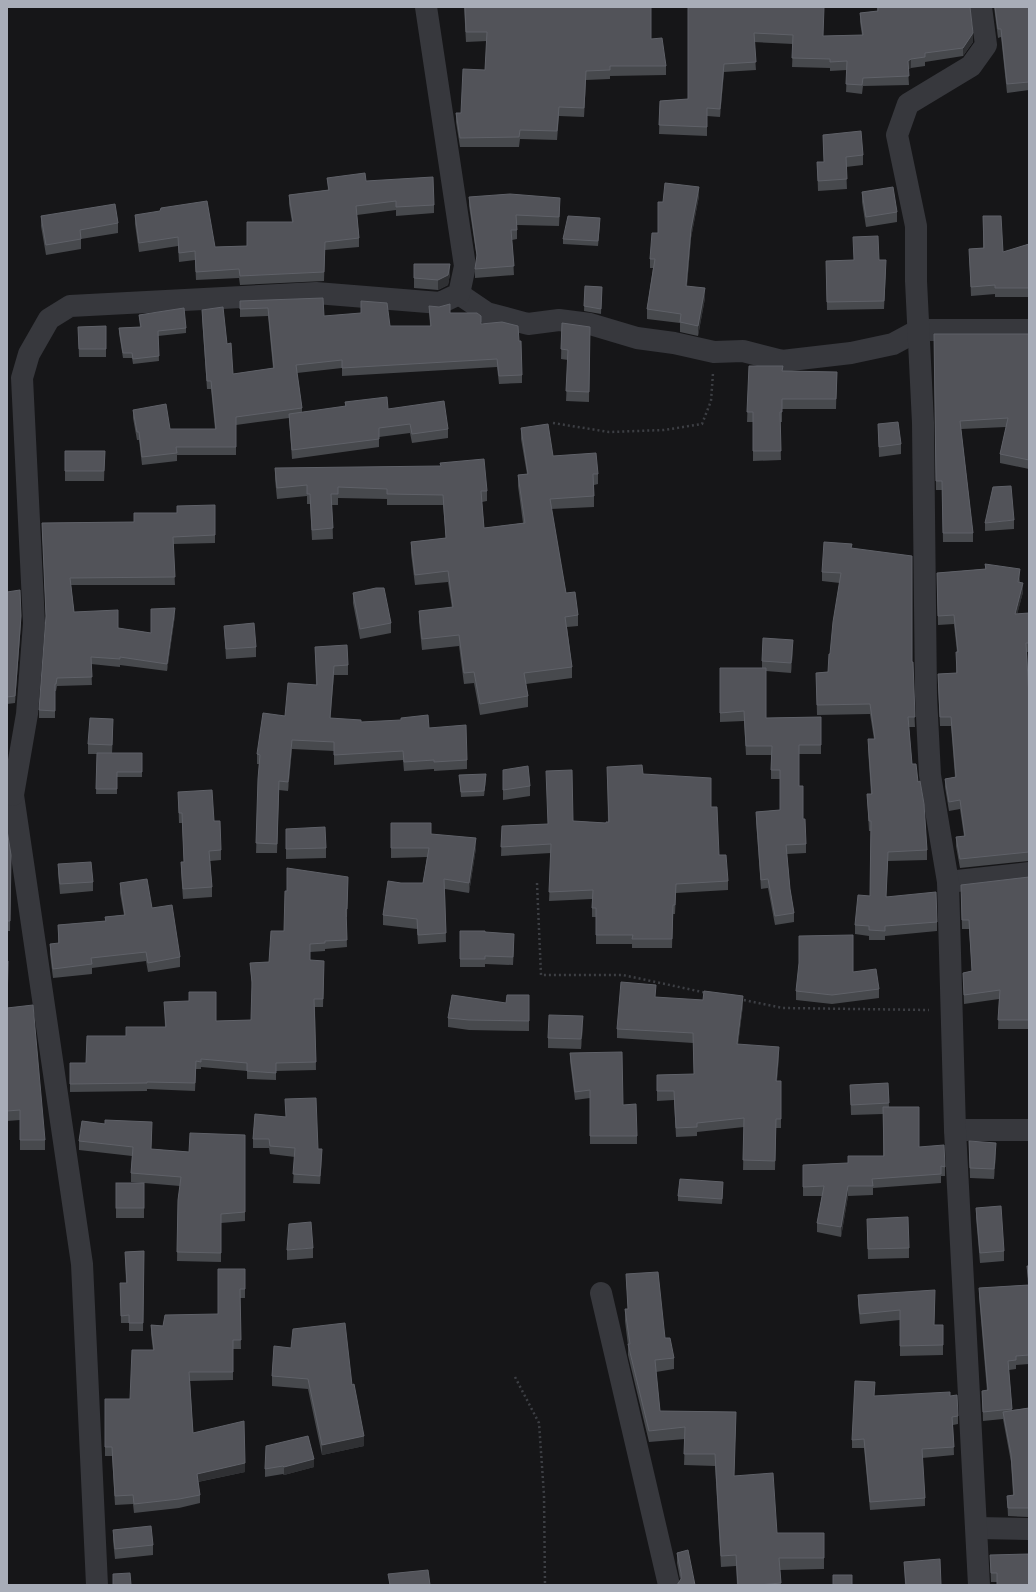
<svg xmlns="http://www.w3.org/2000/svg" width="1036" height="1592" viewBox="0 0 1036 1592" font-family="'Fira Sans Condensed',sans-serif">
	<style>
		.lines { fill: none; stroke-linecap: round; stroke-linejoin: round }
		.path { stroke: #3d3f44; stroke-width: 2.5; stroke-dasharray: 2 3; stroke-linecap: butt }
		.minor { stroke: #37383d; stroke-width: 22 }
		.wall { fill: #47494d }
		.shaded-wall { fill: #2f3033 }
		.building { fill: #525359; stroke: #5f6168 }
	</style>
	<rect width="100%" height="100%" fill="#161618"/>
	<g class="lines">
		<g class="path">
			<polyline points="553,423 609,432 664,430 702,424 711,401 713,373"/>
			<polyline points="537,883 541,975 623,975 707,993"/>
			<polyline points="739,999 783,1008 929,1010"/>
			<polyline points="515,1377 539,1423 544,1495 545,1585"/>
		</g>
		<g class="minor">
			<polyline points="459,294 487,313 528,324 559,320 590,324 637,338 674,343 714,352 743,351 782,361 851,353 893,344 919,330 1029,330"/>
			<polyline points="9,782 13,795 82,1264 97,1585"/>
			<polyline points="13,795 27,714 34,623 22,378 29,354 49,319 70,306 316,293 440,303 459,294 465,266 426,7"/>
			<polyline points="948,882 1029,873"/>
			<polyline points="955,1130 1029,1130"/>
			<polyline points="601,1293 669,1585"/>
			<polyline points="977,1528 1029,1529"/>
			<polyline points="979,1585 955,1130 948,882 930,775 926,696 923,423 916,281 916,226 897,135 908,104 971,66 986,45 981,7"/>
		</g>
	</g>
	<g class="wall">
		<polygon points="464,7 651,7 651,39 666,66 666,75 610,76 610,79 586,80 584,117 559,116 557,140 520,139 519,147 460,147 456,122 456,113 461,113 485,70 487,41 466,42"/>
		<polygon points="688,7 823,36 862,35 860,22 860,13 877,11 877,7 970,7 973,42 963,56 925,62 925,66 911,68 908,69 909,85 863,86 862,94 846,92 847,70 830,71 830,68 792,67 793,44 754,42 756,70 724,72 720,117 707,116 707,136 659,134 660,101 688,99"/>
		<polygon points="994,7 1029,7 1029,90 1007,93 1001,37 998,38"/>
		<polygon points="823,135 863,155 863,165 846,167 847,189 818,191 817,162 824,162"/>
		<polygon points="327,178 366,181 434,205 434,213 396,216 396,210 357,215 359,238 359,247 325,250 324,281 240,285 239,278 196,280 195,260 179,262 178,246 139,252 135,224 135,215 215,247 247,246 292,222 289,204 289,195 328,190"/>
		<polygon points="862,192 897,212 897,222 866,227 862,202"/>
		<polygon points="699,196 691,238 687,286 705,298 698,336 680,332 680,323 647,319 647,309 653,268 650,268 650,259 658,233 663,202"/>
		<polygon points="469,197 560,207 559,226 517,225 517,239 512,240 514,275 475,278 475,269 477,259 469,206"/>
		<polygon points="41,216 118,223 118,233 81,239 81,249 46,255 41,226"/>
		<polygon points="983,216 1003,252 1029,244 1029,297 995,297 995,294 971,296 969,249 983,248"/>
		<polygon points="600,223 598,246 563,244 563,239"/>
		<polygon points="879,260 886,269 884,309 827,310 826,261"/>
		<polygon points="414,264 450,274 448,285 438,290 414,288"/>
		<polygon points="585,286 602,287 601,314 584,311"/>
		<polygon points="240,301 324,316 390,326 430,326 429,306 450,313 481,324 522,375 522,383 499,384 497,367 342,376 342,368 297,373 302,408 302,412 345,407 345,402 388,409 448,429 448,438 412,443 410,433 379,437 379,447 292,459 289,418 236,425 236,455 177,455 177,461 142,465 139,440 137,440 133,418 133,410 170,429 215,429 211,389 207,389 202,318 202,310 227,344 233,374 273,368 268,316 240,317"/>
		<polygon points="139,315 186,328 186,333 158,336 159,361 133,364 132,358 123,358 119,333 119,328 140,327"/>
		<polygon points="562,323 590,327 589,402 566,401 568,360 561,359"/>
		<polygon points="106,326 106,357 79,357 78,327"/>
		<polygon points="934,334 1029,334 1029,469 1000,463 1000,454 1006,427 961,429 973,533 973,542 943,542 942,490 936,490"/>
		<polygon points="749,366 782,371 837,372 836,409 782,409 782,422 780,422 781,460 753,461 753,422 747,422"/>
		<polygon points="878,424 901,444 901,454 879,457"/>
		<polygon points="521,428 553,456 598,474 598,484 594,485 594,507 551,509 566,593 578,615 578,626 567,627 572,667 572,678 526,684 528,696 528,707 480,715 474,683 464,684 459,646 422,650 419,622 419,611 452,608 448,582 415,585 411,553 411,542 446,538 443,505 387,505 387,499 338,498 338,505 332,505 333,539 312,540 310,504 307,504 307,496 277,499 275,479 275,468 487,491 487,501 482,502 484,528 523,523 518,486 518,475 527,474 521,439"/>
		<polygon points="65,451 105,451 104,481 65,481"/>
		<polygon points="215,505 215,543 173,544 175,585 71,585 74,612 118,628 151,633 175,615 167,671 120,665 120,667 91,664 92,685 57,686 56,691 55,691 55,718 39,718 39,710 46,619 42,523 134,522"/>
		<polygon points="1014,520 1014,529 985,531 985,523"/>
		<polygon points="852,548 912,662 915,727 909,727 912,764 918,782 927,850 927,860 888,861 886,896 937,922 937,931 885,936 885,940 869,940 869,936 855,934 855,925 870,896 871,831 869,831 867,794 871,794 868,749 868,739 874,739 870,714 817,715 816,673 828,672 840,583 822,581 822,572"/>
		<polygon points="985,564 1020,578 1020,582 1023,592 1017,614 1029,613 1029,652 1027,652 1029,698 1029,861 960,868 956,846 956,837 964,836 960,809 949,811 945,787 945,779 955,777 951,726 940,726 938,683 938,674 956,673 957,652 954,624 938,625 937,573 985,569"/>
		<polygon points="7,592 21,623 15,703 7,704"/>
		<polygon points="353,593 391,623 391,633 360,639 353,603"/>
		<polygon points="224,626 256,647 256,657 226,659"/>
		<polygon points="315,647 348,665 348,675 334,675 330,718 361,722 429,728 467,760 467,769 434,771 434,769 404,771 403,760 334,765 334,751 292,749 288,791 279,790 277,853 256,853 259,764 257,764 257,754 285,716 316,685"/>
		<polygon points="793,650 791,673 766,671 766,718 821,717 821,754 799,754 799,786 806,844 806,853 787,854 790,889 794,913 794,922 775,925 768,888 761,889 756,821 756,812 780,810 780,779 771,779 771,755 746,755 744,721 720,722 720,713 762,668 762,661"/>
		<polygon points="113,729 112,753 142,753 142,777 117,777 117,794 96,794 97,754 88,754 88,744"/>
		<polygon points="607,767 643,774 711,807 719,855 728,881 728,890 676,893 675,914 673,914 672,948 632,948 632,944 596,944 596,917 592,917 592,899 549,901 551,853 501,856 502,826 548,824 573,821 606,823 608,822"/>
		<polygon points="503,770 530,786 530,796 503,800"/>
		<polygon points="459,775 486,779 484,796 461,797"/>
		<polygon points="178,792 214,821 221,850 221,860 210,861 212,887 212,897 183,899 181,872 181,862 184,862 182,823 179,823"/>
		<polygon points="391,823 431,834 476,848 469,893 445,889 446,942 418,944 417,929 383,925 383,915 401,883 423,883 427,857 391,858"/>
		<polygon points="286,829 326,848 326,858 286,859"/>
		<polygon points="7,830 11,855 10,931 7,931"/>
		<polygon points="58,864 93,882 93,891 60,894 58,874"/>
		<polygon points="348,877 347,917 346,917 347,947 325,949 325,951 310,952 310,960 324,969 323,1007 315,1007 316,1070 276,1071 276,1080 247,1079 247,1071 201,1067 201,1069 196,1069 195,1091 147,1089 147,1091 70,1092 70,1063 86,1063 126,1036 165,1027 164,1002 216,1021 251,1020 252,987 250,963 269,962 284,931 287,891"/>
		<polygon points="1029,877 1029,1029 998,1029 999,999 964,1004 963,973 972,971 969,929 962,929 961,894"/>
		<polygon points="120,883 152,908 180,957 180,967 148,972 146,961 92,968 92,974 53,978 50,954 50,944 58,944 58,925 105,921 105,917 124,915 120,893"/>
		<polygon points="460,931 485,932 514,942 513,965 485,964 485,967 460,967"/>
		<polygon points="7,961 7,1008 45,1140 45,1150 20,1150 20,1120 7,1121"/>
		<polygon points="853,972 879,989 879,998 832,1004 796,1000 796,991"/>
		<polygon points="529,995 529,1031 469,1030 448,1027 448,1018 506,1003"/>
		<polygon points="655,997 743,1005 738,1044 779,1056 777,1081 781,1081 781,1128 776,1128 775,1170 743,1170 744,1127 697,1132 697,1136 676,1137 674,1100 657,1101 657,1075 694,1074 693,1043 617,1038 617,1029"/>
		<polygon points="583,1026 581,1049 548,1048 548,1038"/>
		<polygon points="570,1053 623,1105 637,1136 637,1144 590,1144 590,1098 575,1100 570,1061"/>
		<polygon points="888,1083 889,1107 919,1147 945,1167 945,1176 941,1176 941,1183 873,1188 873,1195 848,1196 841,1237 817,1232 817,1223 822,1196 803,1196 803,1165 848,1163 883,1156 883,1114 851,1115 850,1085"/>
		<polygon points="255,1114 318,1149 322,1158 320,1184 293,1183 295,1157 270,1154 269,1148 253,1148 253,1139"/>
		<polygon points="152,1131 151,1149 189,1152 245,1135 245,1221 221,1223 221,1262 177,1261 178,1200 180,1186 144,1183 144,1218 116,1218 116,1183 142,1183 131,1182 131,1173 132,1156 79,1150 79,1141"/>
		<polygon points="969,1141 996,1153 994,1179 970,1178"/>
		<polygon points="723,1187 722,1204 678,1201 678,1196"/>
		<polygon points="976,1208 1004,1251 1004,1261 980,1263 976,1218"/>
		<polygon points="867,1229 909,1248 909,1258 868,1259"/>
		<polygon points="313,1248 313,1258 287,1260 287,1250"/>
		<polygon points="144,1251 143,1331 129,1331 129,1323 121,1323 120,1283 126,1283 125,1252"/>
		<polygon points="1027,1266 1029,1266 1029,1364 1016,1365 1016,1369 1009,1370 1012,1410 1029,1408 1029,1517 1008,1516 1007,1496 1013,1495 1011,1462 1003,1419 983,1421 982,1391 987,1391 979,1297 979,1288 1028,1285"/>
		<polygon points="245,1269 245,1298 240,1298 241,1349 233,1349 233,1380 190,1381 193,1433 245,1472 198,1482 200,1495 200,1503 179,1508 134,1513 133,1504 115,1505 112,1456 105,1456 105,1399 130,1399 153,1350 151,1334 151,1325 163,1326 218,1314"/>
		<polygon points="626,1274 665,1338 674,1358 674,1369 656,1372 660,1411 736,1412 734,1476 777,1533 824,1533 824,1569 780,1570 781,1585 737,1585 736,1566 721,1567 715,1466 684,1465 685,1439 649,1442 628,1355 628,1346 625,1321 625,1309 628,1309"/>
		<polygon points="858,1295 935,1300 934,1325 943,1325 943,1355 900,1356 900,1320 860,1324 858,1305"/>
		<polygon points="274,1346 352,1385 364,1446 322,1455 308,1389 272,1386 272,1376"/>
		<polygon points="875,1396 950,1396 958,1416 958,1424 953,1425 954,1455 922,1458 925,1498 925,1506 870,1510 864,1448 852,1448 852,1440"/>
		<polygon points="308,1436 314,1467 284,1475 283,1474 265,1477 265,1469"/>
		<polygon points="113,1530 153,1545 153,1555 115,1559 113,1540"/>
		<polygon points="688,1550 680,1579 677,1563 677,1553"/>
		<polygon points="990,1555 1029,1585 997,1585 997,1582 991,1582"/>
		<polygon points="904,1562 941,1585 905,1585"/>
	</g>
	<g class="shaded-wall">
		<polygon points="973,33 973,42 963,56 963,48"/>
		<polygon points="911,59 911,68 908,69 908,61"/>
		<polygon points="724,64 724,72 720,117 720,109"/>
		<polygon points="586,71 586,80 584,117 584,108"/>
		<polygon points="699,187 699,196 691,238 686,295 686,286 691,229"/>
		<polygon points="450,264 450,274 448,285 438,290 438,280"/>
		<polygon points="705,288 705,298 698,336 698,326"/>
		<polygon points="1020,569 1020,578 1018,591 1018,582"/>
		<polygon points="1023,583 1023,592 1015,623 1015,614"/>
		<polygon points="175,608 175,615 167,671 167,664"/>
		<polygon points="21,616 21,623 15,703 15,696"/>
		<polygon points="793,640 793,650 791,673 791,663"/>
		<polygon points="334,666 334,675 330,727 330,718"/>
		<polygon points="113,719 113,729 112,755 112,745"/>
		<polygon points="292,740 292,749 288,791 288,782"/>
		<polygon points="486,774 486,779 484,796 484,791"/>
		<polygon points="476,838 476,848 469,893 469,883"/>
		<polygon points="514,934 514,942 513,965 513,957"/>
		<polygon points="743,996 743,1005 737,1053 737,1044"/>
		<polygon points="583,1016 583,1026 581,1049 581,1039"/>
		<polygon points="779,1047 779,1056 776,1090 776,1081"/>
		<polygon points="996,1143 996,1153 994,1179 994,1169"/>
		<polygon points="322,1149 322,1158 320,1184 320,1176"/>
		<polygon points="848,1186 848,1196 841,1237 841,1227"/>
		<polygon points="364,1436 364,1446 322,1455 322,1445"/>
		<polygon points="314,1459 314,1467 284,1475 284,1467"/>
		<polygon points="245,1463 245,1472 197,1482 197,1474"/>
	</g>
	<g class="building">
		<polygon points="465,7 651,7 651,39 662,38 666,66 610,66 610,70 586,71 584,108 559,107 557,131 520,130 519,137 460,138 456,113 461,113 463,69 485,70 487,32 466,32"/>
		<polygon points="688,7 824,7 823,36 863,35 860,13 878,11 878,7 970,7 973,33 963,48 925,53 925,57 911,59 908,61 909,76 863,78 862,85 846,84 847,61 830,62 830,59 792,58 793,35 754,33 756,62 724,64 720,109 707,108 707,127 659,125 660,101 688,99"/>
		<polygon points="995,7 1029,7 1029,82 1007,84 1001,29 998,29"/>
		<polygon points="861,131 863,155 846,157 847,179 818,181 817,162 824,162 823,135"/>
		<polygon points="365,173 366,181 433,177 434,205 396,207 396,201 356,206 359,238 325,242 324,272 240,276 239,269 196,272 195,251 179,253 178,237 139,243 135,215 160,211 161,208 207,201 215,247 247,246 247,222 293,222 289,195 329,190 327,178"/>
		<polygon points="665,183 699,187 691,229 686,286 705,288 698,326 680,322 681,314 647,309 655,259 650,259 652,233 658,233 658,202 663,202"/>
		<polygon points="893,187 897,212 866,217 862,192"/>
		<polygon points="510,194 560,198 559,217 516,215 517,230 511,230 514,266 475,269 477,255 469,197"/>
		<polygon points="115,204 118,223 80,230 81,239 46,245 41,216"/>
		<polygon points="568,216 600,218 598,241 563,239"/>
		<polygon points="983,216 1001,216 1003,252 1029,244 1029,288 995,288 995,285 971,287 969,249 984,248"/>
		<polygon points="878,236 879,260 886,260 884,301 827,302 826,261 854,260 853,237"/>
		<polygon points="414,264 450,264 448,275 438,280 414,278"/>
		<polygon points="585,286 602,287 601,309 584,306"/>
		<polygon points="323,298 324,316 361,313 361,301 387,303 390,326 431,326 429,306 439,307 450,304 450,313 477,313 481,316 481,324 502,322 518,326 519,341 521,341 522,375 499,376 497,359 342,368 342,360 296,365 302,408 236,417 236,447 176,447 177,453 142,457 139,432 137,432 133,410 166,404 170,429 216,429 211,381 207,381 202,310 223,307 227,344 231,343 233,374 274,368 268,308 240,309 240,301"/>
		<polygon points="184,308 186,328 158,331 159,356 133,359 132,353 123,353 119,328 141,327 139,315"/>
		<polygon points="562,323 590,327 589,392 566,391 568,350 561,349"/>
		<polygon points="106,326 106,349 79,349 78,327"/>
		<polygon points="934,334 1029,334 1029,460 1000,454 1008,418 960,421 973,533 943,533 942,481 936,481"/>
		<polygon points="749,366 783,366 782,371 837,372 836,399 782,399 782,412 780,412 781,451 753,451 753,412 747,412"/>
		<polygon points="387,397 388,409 444,401 448,429 412,434 410,424 379,428 379,439 292,450 289,414 346,406 345,402"/>
		<polygon points="898,422 901,444 879,447 878,424"/>
		<polygon points="548,424 553,456 596,453 598,474 593,474 594,496 550,499 566,593 575,592 578,615 565,617 572,667 524,673 528,696 480,704 474,672 464,673 459,635 422,639 419,611 453,607 448,571 415,575 411,542 446,538 443,495 387,494 387,489 338,487 338,494 331,494 333,528 312,530 310,494 307,494 307,485 277,488 275,468 441,466 440,463 484,459 487,491 481,491 484,528 525,523 518,475 528,474 521,428"/>
		<polygon points="65,451 105,451 104,471 65,471"/>
		<polygon points="1011,486 1014,520 985,523 993,487"/>
		<polygon points="215,505 215,535 173,537 175,577 70,578 74,612 118,610 118,628 151,633 151,609 175,608 167,664 120,657 120,659 91,657 92,677 57,678 56,684 55,684 55,711 39,710 46,616 42,523 134,522 134,513 177,513 177,506"/>
		<polygon points="824,542 852,544 851,548 912,556 912,662 913,662 915,717 908,717 912,764 916,764 918,782 920,781 924,804 927,850 888,852 886,897 936,892 937,922 885,926 885,931 869,930 869,926 855,925 858,895 870,896 871,821 869,821 867,794 872,794 868,739 875,739 870,704 817,705 816,673 828,672 829,654 830,654 833,622 841,573 822,572"/>
		<polygon points="985,564 1020,569 1018,582 1023,583 1015,614 1029,613 1029,643 1026,643 1029,698 1029,852 960,859 956,837 965,836 960,800 949,802 945,779 956,777 951,717 940,717 938,674 957,673 956,652 958,652 954,615 938,616 937,573 986,569"/>
		<polygon points="376,588 384,588 391,623 360,629 353,593"/>
		<polygon points="20,590 21,616 15,696 7,697 7,592"/>
		<polygon points="254,623 256,647 226,649 224,626"/>
		<polygon points="763,638 793,640 791,663 762,661"/>
		<polygon points="347,645 348,665 334,666 330,718 361,720 361,722 401,720 401,718 428,715 429,728 466,725 467,760 434,762 434,760 404,762 403,751 334,755 334,742 292,740 288,782 279,781 277,844 256,843 258,779 260,755 257,754 263,713 285,716 288,683 317,685 315,647"/>
		<polygon points="720,668 766,668 766,718 821,717 821,745 799,745 799,786 803,786 803,819 805,819 806,844 786,845 790,889 794,913 775,916 768,879 761,880 756,812 780,810 780,770 771,770 772,746 746,746 744,711 720,713"/>
		<polygon points="90,718 113,719 112,745 88,744"/>
		<polygon points="97,753 142,753 142,772 117,772 117,789 96,789"/>
		<polygon points="642,765 643,774 711,778 711,807 717,807 719,855 726,855 728,881 676,884 675,905 673,905 672,939 632,939 633,935 596,935 596,908 592,908 593,890 549,892 551,844 501,847 502,826 548,824 546,771 572,770 573,821 606,823 606,822 609,822 607,767"/>
		<polygon points="528,766 530,786 503,790 503,770"/>
		<polygon points="486,774 484,791 461,792 459,775"/>
		<polygon points="212,790 214,821 220,821 221,850 209,851 212,887 183,889 181,862 184,862 182,813 179,813 178,792"/>
		<polygon points="391,823 431,823 431,834 476,838 469,883 444,879 446,933 418,935 417,919 383,915 388,881 401,883 423,883 429,848 391,848"/>
		<polygon points="325,827 326,848 286,849 286,829"/>
		<polygon points="7,830 11,855 10,921 7,921"/>
		<polygon points="91,862 93,882 60,884 58,864"/>
		<polygon points="287,868 348,877 347,909 346,909 347,940 325,941 325,943 310,944 310,960 324,961 323,999 314,999 316,1062 276,1063 276,1073 247,1071 247,1063 201,1059 201,1062 196,1061 195,1083 147,1082 147,1083 70,1084 70,1063 86,1063 87,1036 126,1036 126,1027 166,1027 164,1002 189,1001 189,992 216,992 216,1021 251,1020 252,982 250,963 269,962 271,931 284,931 285,891 287,891"/>
		<polygon points="1029,877 1029,1020 998,1020 1000,990 964,995 963,973 972,971 969,920 962,920 961,885"/>
		<polygon points="147,879 152,908 172,905 180,957 148,963 146,952 91,958 92,964 53,969 50,944 59,943 58,925 106,921 105,917 125,915 120,883"/>
		<polygon points="460,931 485,931 485,932 514,934 513,957 485,956 485,959 460,959"/>
		<polygon points="853,935 853,972 876,969 879,989 832,995 796,991 799,963 799,936"/>
		<polygon points="7,961 8,961 7,1008 33,1005 45,1140 20,1140 20,1110 7,1111"/>
		<polygon points="621,982 656,985 655,997 703,1000 704,991 743,996 737,1044 779,1047 776,1081 781,1081 781,1119 776,1119 775,1161 743,1160 744,1118 697,1123 697,1127 676,1128 674,1091 657,1091 657,1075 694,1074 693,1033 617,1029"/>
		<polygon points="452,995 506,1003 507,995 529,995 529,1021 469,1020 448,1018"/>
		<polygon points="549,1015 583,1016 581,1039 548,1038"/>
		<polygon points="622,1052 623,1105 636,1104 637,1136 590,1136 590,1090 575,1092 570,1053"/>
		<polygon points="888,1083 889,1103 851,1105 850,1085"/>
		<polygon points="316,1098 318,1149 322,1149 320,1176 293,1174 295,1148 270,1146 269,1139 253,1139 255,1114 286,1117 285,1099"/>
		<polygon points="883,1107 919,1107 919,1147 944,1145 945,1167 941,1166 941,1174 872,1179 873,1186 848,1186 841,1227 817,1223 824,1186 803,1187 803,1165 848,1163 848,1156 884,1156"/>
		<polygon points="105,1120 152,1122 151,1149 189,1152 190,1133 245,1135 245,1212 221,1214 221,1253 177,1252 178,1200 181,1177 131,1173 133,1147 79,1141 82,1121 105,1124"/>
		<polygon points="969,1141 996,1143 994,1169 970,1168"/>
		<polygon points="680,1179 723,1182 722,1199 678,1196"/>
		<rect x="116" y="1183" width="28" height="25"/>
		<polygon points="1001,1206 1004,1251 980,1253 976,1208"/>
		<polygon points="908,1217 909,1248 868,1249 867,1219"/>
		<polygon points="311,1222 313,1248 287,1250 289,1224"/>
		<polygon points="144,1251 143,1323 129,1323 129,1315 121,1316 120,1283 127,1283 125,1252"/>
		<polygon points="1027,1266 1029,1266 1029,1283"/>
		<polygon points="218,1269 245,1269 245,1289 240,1289 241,1340 233,1340 233,1372 189,1372 193,1433 244,1421 245,1463 197,1474 200,1495 179,1499 134,1504 133,1495 115,1496 112,1447 105,1447 105,1399 130,1399 132,1350 154,1350 151,1325 163,1326 165,1315 218,1314"/>
		<polygon points="658,1272 665,1338 670,1338 674,1358 655,1360 660,1411 736,1412 734,1476 773,1473 777,1533 824,1533 824,1558 779,1558 781,1583 758,1585 738,1585 736,1555 721,1556 715,1454 684,1454 685,1427 649,1431 628,1344 630,1344 625,1309 628,1309 626,1274"/>
		<polygon points="1029,1285 1029,1355 1016,1356 1016,1360 1008,1361 1012,1409 983,1412 982,1391 988,1390 979,1288"/>
		<polygon points="935,1290 934,1325 943,1325 943,1345 900,1346 900,1310 860,1314 858,1295"/>
		<polygon points="345,1323 352,1385 354,1384 364,1436 322,1445 308,1379 272,1376 274,1346 291,1348 293,1329"/>
		<polygon points="855,1381 875,1382 874,1396 950,1392 950,1396 957,1395 958,1416 952,1417 954,1447 922,1449 925,1498 870,1502 864,1439 852,1440"/>
		<polygon points="1029,1408 1029,1508 1008,1508 1007,1496 1014,1495 1011,1454 1003,1412"/>
		<polygon points="308,1436 314,1459 284,1467 283,1466 265,1469 266,1446"/>
		<polygon points="151,1526 153,1545 115,1549 113,1530"/>
		<polygon points="688,1550 695,1585 677,1585 681,1579 681,1573 677,1553"/>
		<polygon points="1029,1554 1029,1585 997,1585 997,1573 991,1573 990,1555"/>
		<polygon points="940,1559 941,1585 906,1585 904,1562"/>
		<polygon points="428,1570 430,1585 390,1585 388,1574"/>
		<polygon points="130,1573 131,1585 113,1585 113,1574"/>
		<polygon points="833,1575 852,1575 852,1585 870,1585 833,1585"/>
	</g>
	<rect width="1036" height="1592" fill="none" stroke="#a8adb8" stroke-width="16"/>
</svg>
